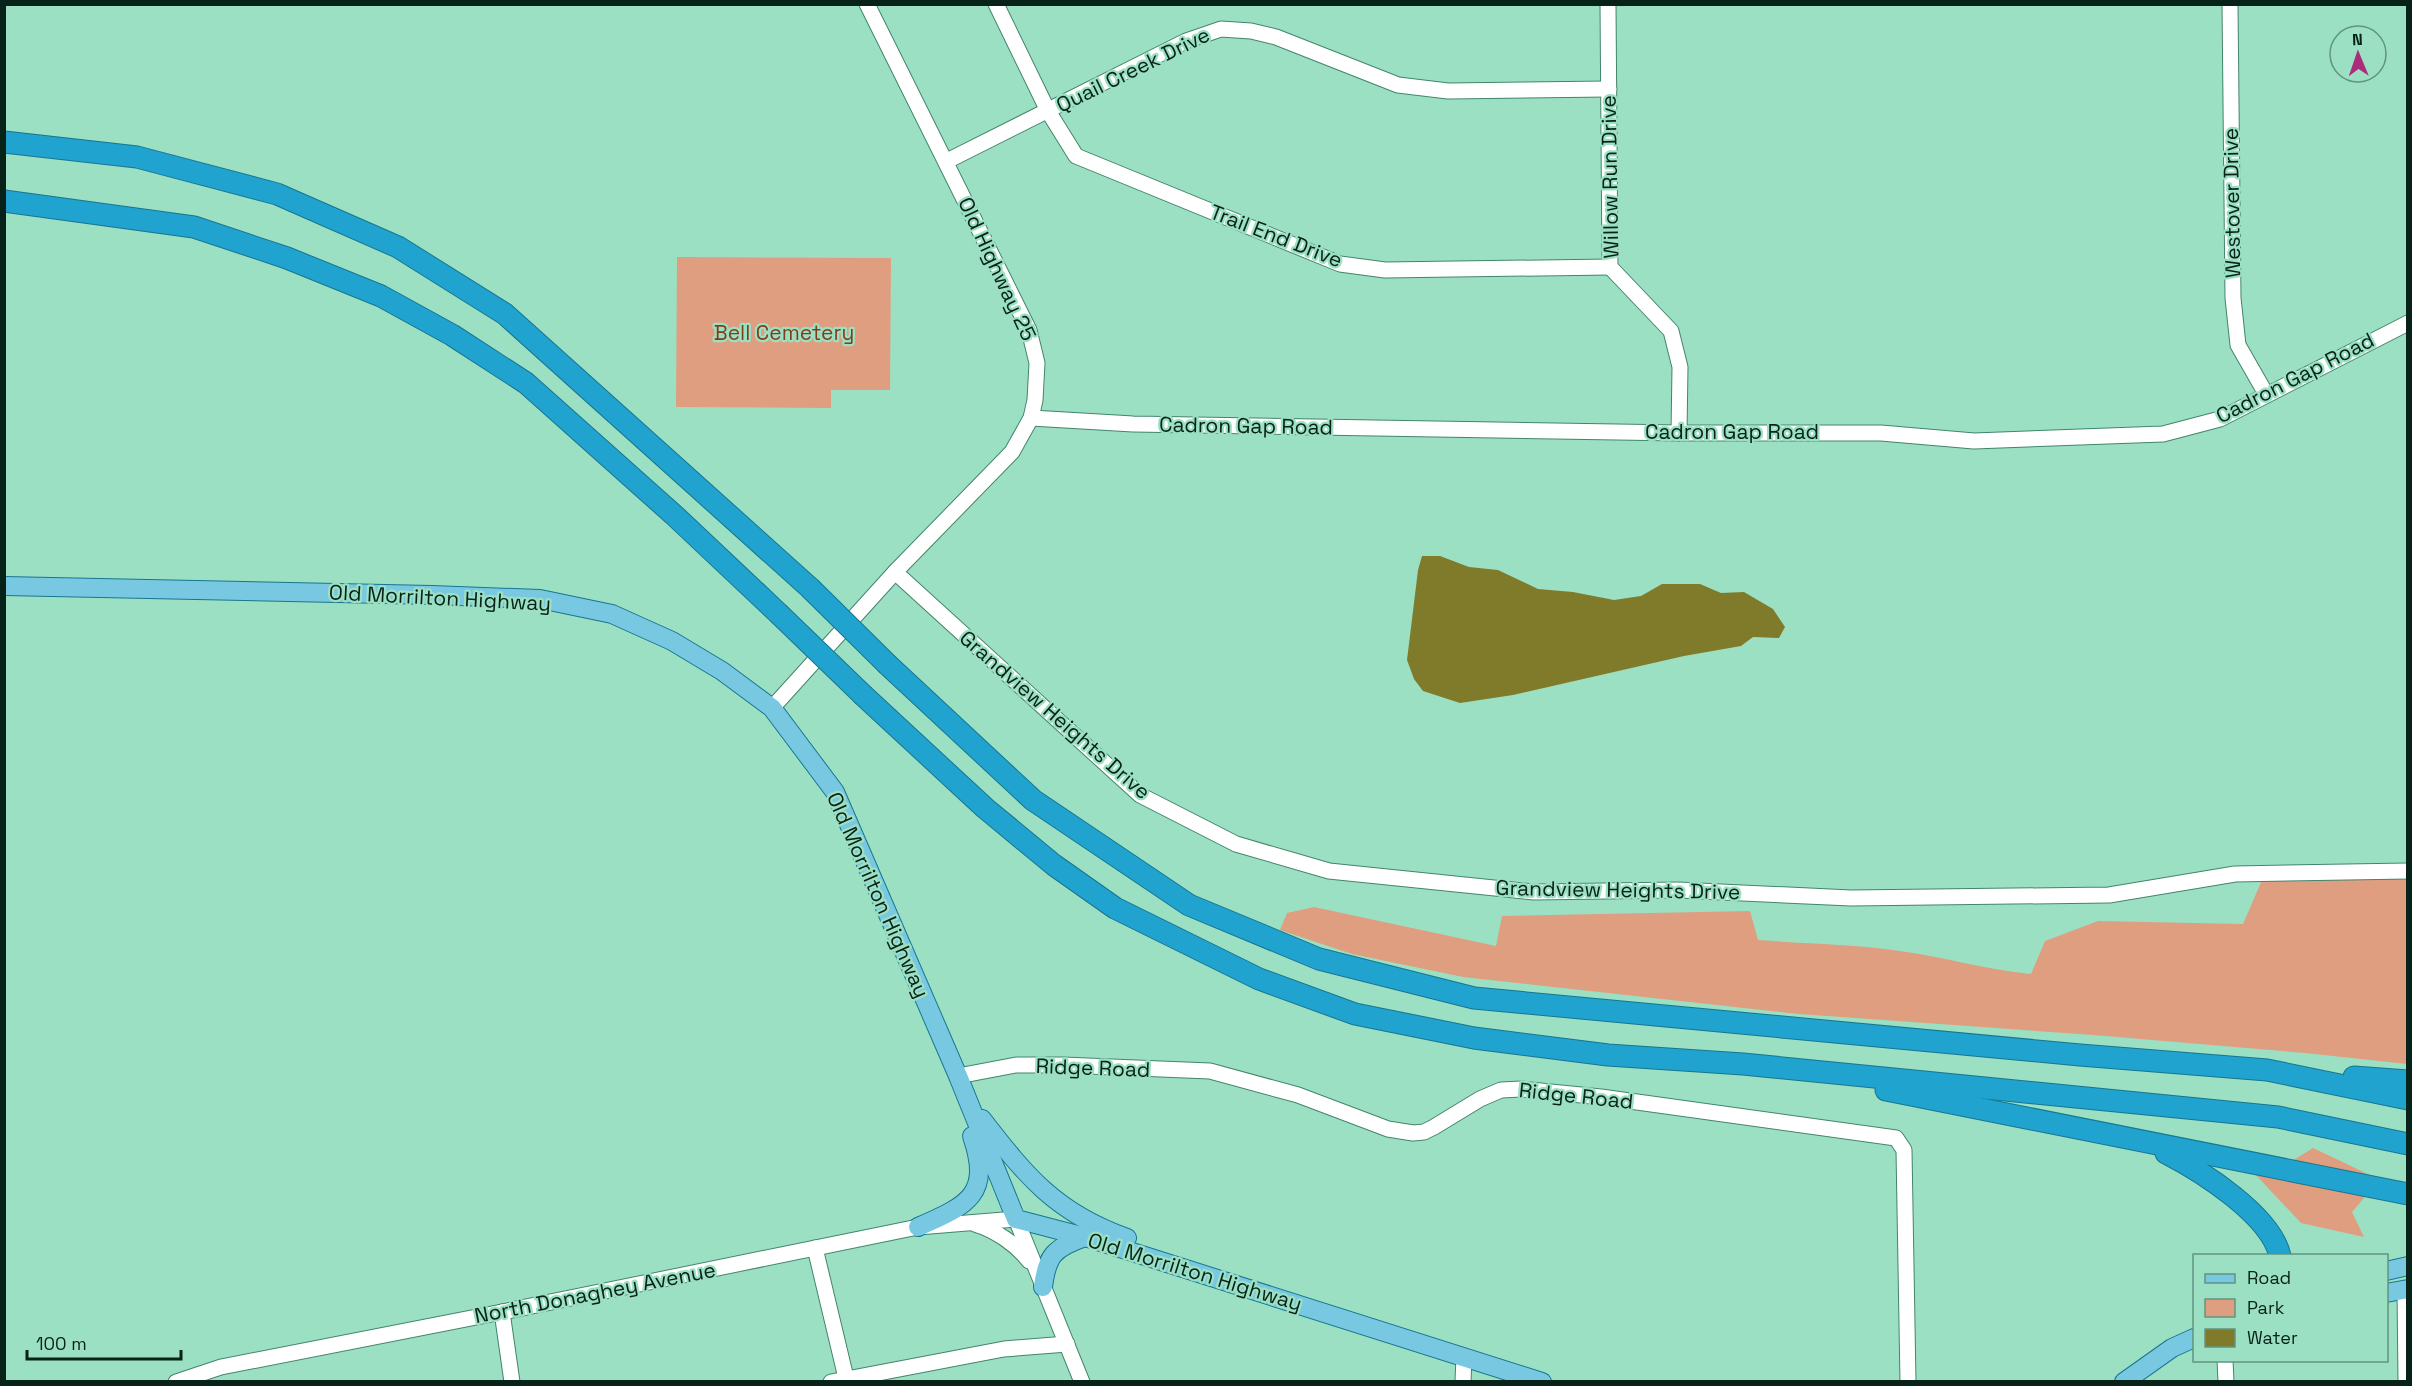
<svg xmlns="http://www.w3.org/2000/svg" width="2412" height="1386" viewBox="0 0 2412 1386" font-family="'Space Grotesk',sans-serif">
	<style>
		.green { fill: #df9e7f }
		.water { fill: #7f7b2a }
		.lines { fill: none; stroke-linecap: round; stroke-linejoin: round }
		.minor-casing { stroke: #42856c; stroke-width: 17 }
		.major-casing { stroke: #17768f; stroke-width: 20 }
		.highway-casing { stroke: #17768f; stroke-width: 23 }
		.minor { stroke: #fff; stroke-width: 15 }
		.major { stroke: #79c8e2; stroke-width: 18 }
		.highway { stroke: #20a3ce; stroke-width: 21 }
		.highway-bridge-casing { stroke: #17768f; stroke-width: 23; stroke-linecap: butt }
		.highway-bridge { stroke: #20a3ce; stroke-width: 21 }
		.labels { text-anchor: middle; stroke-width: 4.5; stroke-linejoin: round; paint-order: stroke }
		.street-label { font-size: 21px; fill: #072319; stroke: #9ce0c4 }
		.park-label { font-size: 21px; fill: #803d16; stroke: #9ce0c4 }
	</style>
	<rect width="100%" height="100%" fill="#9ce0c4"/>
	<g class="green">
		<polygon points="677,257 891,258 890,390 831,390 831,408 676,407"/>
		<path d="M 2407,876 L 2407,1064 L 2305,1053 L 2093,1035 L 1799,1014 L 1463,977 L 1352,954 L 1280,930 L 1287,913 L 1314,907 L 1496,946 L 1502,916 L 1750,911 L 1758,940 C 1805,944 1853,944 1900,951 C 1944,957 1987,970 2031,974 L 2045,941 L 2098,921 L 2243,924 L 2262,880 Z"/>
		<polygon points="2313,1148 2370,1175 2364,1198 2352,1212 2364,1237 2301,1223 2253,1172 2287,1164"/>
	</g>
	<polygon class="water" points="1422,556 1440,556 1469,567 1498,570 1538,589 1573,592 1614,600 1641,596 1662,584 1700,584 1721,593 1744,592 1773,609 1785,627 1779,638 1753,637 1741,646 1684,656 1513,695 1460,703 1423,691 1414,679 1407,660 1418,570"/>
	<g class="lines">
		<defs>
			<g id="minor">
				<polyline points="996,4 1048,111 1076,156 1340,264 1385,270 1610,267"/>
				<polyline points="1608,4 1610,267 1671,331 1680,367 1679,433"/>
				<polyline points="2230,4 2233,298 2238,345 2266,394"/>
				<polyline points="947,161 1186,41 1221,29 1251,31 1276,37 1398,85 1448,91 1609,89"/>
				<polyline points="1031,418 1133,424 1679,433 1881,433 1974,441 2163,434 2220,419 2408,323"/>
				<polyline points="895,572 1140,795 1236,844 1329,871 1534,892 1678,890 1851,898 2109,895 2235,874 2408,871"/>
				<polyline points="772,708 895,572 1012,452 1031,418 1035,400 1037,363 1029,330 867,4"/>
				<polyline points="958,1076 1016,1065 1063,1065 1210,1071 1298,1095 1388,1129 1413,1133 1424,1132 1434,1127 1480,1099 1501,1090 1522,1089 1601,1097 1896,1138 1904,1150 1908,1382"/>
				<path d="M 975,1224 C 995,1230 1016,1244 1029,1261"/>
				<polyline points="815,1248 847,1382"/>
				<polyline points="2405,1290 2406,1382"/>
				<polyline points="502,1312 512,1382"/>
				<polyline points="2225,1360 2226,1382"/>
				<polyline points="176,1382 221,1367 502,1312 918,1227 1016,1219 1082,1382"/>
				<polyline points="831,1382 1004,1349 1067,1344"/>
				<polyline points="1463,1382 1464,1356"/>
			</g>
			<g id="major">
				<polyline points="4,586 432,595 540,599 612,614 672,641 722,671 772,708 835,792 958,1076 1016,1219 1085,1237 1542,1382"/>
				<path d="M 982,1119 C 1026,1176 1056,1213 1127,1238"/>
				<path d="M 918,1227 C 968,1205 992,1195 972,1136"/>
				<polyline points="2386,1271 2408,1266"/>
				<path d="M 1043,1287 C 1047,1255 1054,1248 1085,1237"/>
				<polyline points="2386,1293 2408,1289"/>
				<polyline points="2124,1382 2172,1348 2194,1338"/>
			</g>
			<g id="highway">
				<polyline points="4,142 137,157 277,194 398,247 505,314 810,588"/>
				<polyline points="4,201 194,227 287,258 381,296 452,335 526,383 674,515 778,613"/>
				<polyline points="888,665 1033,800 1189,905 1319,959 1474,998 2080,1055 2267,1070 2408,1099"/>
				<polyline points="864,696 985,808 1054,865 1115,908 1259,979 1355,1014 1474,1038 1608,1055 1743,1064 2278,1117 2408,1144"/>
				<polyline points="2354,1077 2408,1081"/>
				<polyline points="1886,1090 2408,1194"/>
				<path d="M 2166,1153 C 2201,1171 2271,1215 2280,1256"/>
			</g>
		</defs>
		<use href="#minor" class="minor-casing"/>
		<use href="#major" class="major-casing"/>
		<use href="#highway" class="highway-casing"/>
		<use href="#minor" class="minor"/>
		<use href="#major" class="major"/>
		<use href="#highway" class="highway"/>
		<defs>
			<g id="highway-bridge">
				<polyline points="810,588 888,665"/>
				<polyline points="778,613 864,696"/>
			</g>
		</defs>
		<use href="#highway-bridge" class="highway-bridge-casing"/>
		<use href="#highway-bridge" class="highway-bridge"/>
	</g>
	<g class="labels">
		<g class="street-label">
			<text transform="translate(1133 70) rotate(-26)" y="7">Quail Creek Drive</text>
			<text transform="translate(1610 177) rotate(-91)" y="7">Willow Run Drive</text>
			<text transform="translate(2232 203) rotate(-91)" y="7">Westover Drive</text>
			<text transform="translate(1276 236) rotate(21)" y="7">Trail End Drive</text>
			<text transform="translate(997 269) rotate(65)" y="7">Old Highway 25</text>
			<text transform="translate(2295 378) rotate(-27)" y="7">Cadron Gap Road</text>
			<text transform="translate(1246 426) rotate(1)" y="7">Cadron Gap Road</text>
			<text x="1732" y="439">Cadron Gap Road</text>
			<text transform="translate(440 598) rotate(3)" y="7">Old Morrilton Highway</text>
			<text transform="translate(1055 715) rotate(41)" y="7">Grandview Heights Drive</text>
			<text transform="translate(1618 890) rotate(1)" y="7">Grandview Heights Drive</text>
			<text transform="translate(878 895) rotate(66)" y="7">Old Morrilton Highway</text>
			<text transform="translate(1093 1068) rotate(2)" y="7">Ridge Road</text>
			<text transform="translate(1576 1096) rotate(6)" y="7">Ridge Road</text>
			<text transform="translate(1195 1272) rotate(17)" y="7">Old Morrilton Highway</text>
			<text transform="translate(595 1293) rotate(-11)" y="7">North Donaghey Avenue</text>
		</g>
		<g class="park-label">
			<text x="784" y="340">Bell Cemetery</text>
		</g>
	</g>
	<rect width="2412" height="1386" fill="none" stroke="#072319" stroke-width="12"/>
	<rect x="2193" y="1254" width="195" height="108" fill="#9ce0c4" stroke="#609480" stroke-width="1.5"/>
	<rect x="2205" y="1274" width="30" height="9" fill="#79c8e2" stroke="#609480" stroke-width="1.5"/>
	<text x="2247" y="1284" font-size="18" fill="#072319">Road</text>
	<rect x="2205" y="1299" width="30" height="18" fill="#df9e7f" stroke="#609480" stroke-width="1.5"/>
	<text x="2247" y="1314" font-size="18" fill="#072319">Park</text>
	<rect x="2205" y="1329" width="30" height="18" fill="#7f7b2a" stroke="#609480" stroke-width="1.5"/>
	<text x="2247" y="1344" font-size="18" fill="#072319">Water</text>
	<g transform="translate(2358 54) rotate(358)"><circle r="28" fill="#9ce0c4" stroke="#609480" stroke-width="1.5"/>
	<path d="M0-4.5L10 22L0 15L-10 22Z" fill="#ab2c7b"/>
	<text y="-9" font-size="16" font-weight="bold" text-anchor="middle" fill="#072319">N</text>
	</g>
	<path d="M27 1350v9h154v-9" fill="none" stroke="#072319" stroke-width="3"/>
	<text x="36" y="1350" font-size="18" fill="#072319" stroke="#9ce0c4" stroke-width="4.5" paint-order="stroke">100 m</text>
</svg>
